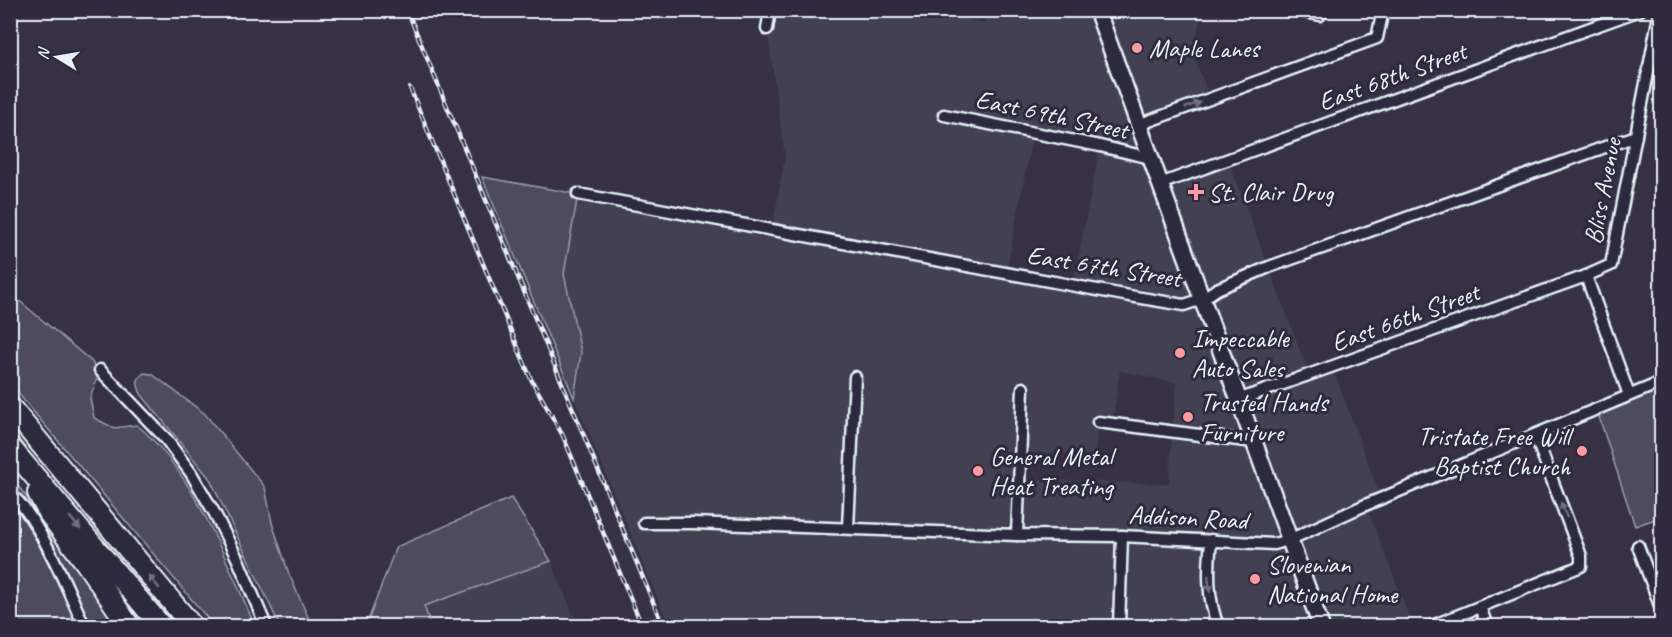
<svg xmlns="http://www.w3.org/2000/svg" width="1672" height="637" viewBox="0 0 1672 637" font-family="Caveat,sans-serif">
	<style>
		.built { fill: #433f51; fill-rule: evenodd }
		.green { fill: #4d4b5c; stroke: #9a9eaa; stroke-width: 1.5 }
		.lines { fill: none; stroke-linecap: round; stroke-linejoin: round }
		.minor-casing { stroke: #e8f1f8; stroke-width: 15 }
		.secondary-casing { stroke: #e8f1f8; stroke-width: 20 }
		.motorway-casing { stroke: #e8f1f8; stroke-width: 24 }
		.minor { stroke: #2f2a3d; stroke-width: 10 }
		.secondary { stroke: #2f2a3d; stroke-width: 15 }
		.motorway { stroke: #2f2a3d; stroke-width: 20 }
		.rail-casing { stroke: #e8f1f8; stroke-width: 4.5 }
		.rail { stroke: #2f2a3d; stroke-width: 2; stroke-dasharray: 7; stroke-linecap: butt }
		.oneway { fill: #70707e }
		.poi-dot { fill: #ff9aa2; stroke: #2f2a3d; stroke-width: 2 }
		.labels { text-anchor: middle; stroke-width: 6; stroke-linejoin: round; paint-order: stroke }
		.poi-label { font-size: 26px; fill: #e8f1f8; stroke: #2f2a3d; text-anchor: start }
		.street-label { font-size: 26px; fill: #e8f1f8; stroke: #2f2a3d }
	</style>
	<rect width="100%" height="100%" fill="#363244"/>
	<filter id="ink" filterUnits="userSpaceOnUse"><feTurbulence type="fractalNoise" baseFrequency=".0167" numOctaves="2"/><feDisplacementMap in="SourceGraphic" scale="12" xChannelSelector="R" yChannelSelector="G"/><feConvolveMatrix kernelMatrix="1 2 1 2 8 2 1 2 1" color-interpolation-filters="sRGB"/></filter>
	<g filter="url(#ink)">
		<g class="built">
			<path d="M 770,11 L 924,11 L 985,23 L 988,11 L 1202,11 L 1193,54 L 1210,99 L 1139,125 L 1160,184 L 1228,159 L 1309,374 L 1332,366 L 1381,498 L 1366,505 L 1413,626 L 669,626 L 574,398 L 581,352 L 564,274 L 578,194 L 772,229 L 785,157 L 767,29 ZM 1033,133 L 1100,146 L 1073,285 L 1006,273 ZM 1120,371 L 1177,383 L 1172,432 L 1169,484 L 1019,479 L 1020,453 L 1095,454 L 1098,422 L 1112,424 Z"/>
			<polygon points="551,561 578,626 431,626 423,606"/>
		</g>
		<g class="green">
			<polygon points="482,177 578,194 564,274 581,352 574,398"/>
			<path d="M 10,293 L 92,362 L 98,376 L 90,398 L 94,418 L 114,428 L 137,425 C 194,472 226,561 255,626 L 214,626 L 22,398 L 11,381 Z"/>
			<path d="M 144,373 L 152,374 L 205,414 L 265,487 L 272,523 L 289,574 L 312,626 L 280,626 L 210,479 L 141,394 C 137,384 135,380 144,373 Z"/>
			<polygon points="1661,389 1661,517 1635,526 1598,414"/>
			<polygon points="10,476 59,538 120,626 11,626"/>
			<polygon points="511,498 551,561 424,606 431,626 362,626 368,621 396,547"/>
		</g>
		<g class="lines">
			<defs>
				<g id="minor">
					<polyline points="1294,10 1320,15"/>
					<polyline points="767,29 770,10"/>
					<polyline points="944,115 1100,146 1150,158"/>
					<polyline points="1138,125 1377,38 1383,10"/>
					<polyline points="1160,184 1640,10"/>
					<polyline points="578,194 1135,297 1184,305 1202,299 1217,289 1269,267 1636,136"/>
					<polyline points="1586,276 1629,395"/>
					<polyline points="100,370 166,439 191,473 215,514 238,560 266,626"/>
					<polyline points="1238,400 1586,276 1611,265 1660,10"/>
					<polyline points="1098,422 1254,442"/>
					<path d="M 10,495 C 33,506 73,600 84,626"/>
					<polyline points="644,523 693,523 1017,535 1122,536 1274,544 1289,540 1363,506 1662,382"/>
					<polyline points="848,528 855,377"/>
					<polyline points="1017,535 1023,388"/>
					<path d="M 1211,540 C 1208,570 1207,598 1218,626"/>
					<polyline points="1638,546 1662,611"/>
					<polyline points="1480,607 1487,626"/>
					<polyline points="1119,626 1122,536"/>
					<polyline points="1432,626 1581,566 1581,556 1535,435"/>
				</g>
				<polyline id="secondary" points="1097,10 1321,626"/>
				<g id="motorway">
					<polyline points="10,407 192,626"/>
					<polyline points="10,447 161,626"/>
					<polyline points="38,493 50,515 86,563 129,626"/>
				</g>
			</defs>
			<use href="#minor" class="minor-casing"/>
			<use href="#secondary" class="secondary-casing"/>
			<use href="#motorway" class="motorway-casing"/>
			<use href="#minor" class="minor"/>
			<use href="#secondary" class="secondary"/>
			<use href="#motorway" class="motorway"/>
			<defs>
				<g id="rail">
					<polyline points="407,10 663,626"/>
					<polyline points="410,88 531,379 563,436 642,626"/>
				</g>
			</defs>
			<use href="#rail" class="rail-casing"/>
			<use href="#rail" class="rail"/>
		</g>
		<defs><path id="oneway-solid" d="M-6-.8H1V-3.2L6.5 0L1 3.2V.8H-6Z" transform="scale(1.5)"/></defs>
		<g class="oneway">
			<use href="#oneway-solid" transform="translate(1193 105) rotate(-20)"/>
			<use href="#oneway-solid" transform="translate(1564 510) rotate(-111)"/>
			<use href="#oneway-solid" transform="translate(75 523) rotate(50)"/>
			<use href="#oneway-solid" transform="translate(154 582) rotate(-130)"/>
			<use href="#oneway-solid" transform="translate(1209 584) rotate(84)"/>
		</g>
	</g>
	<g class="poi-dot">
		<circle cx="1137" cy="48" r="6"/>
		<path d="M1193 183h6v6h6v6h-6v6h-6v-6h-6v-6h6z"/>
		<circle cx="1180" cy="353" r="6"/>
		<circle cx="1188" cy="417" r="6"/>
		<circle cx="1582" cy="451" r="6"/>
		<circle cx="978" cy="471" r="6"/>
		<circle cx="1255" cy="579" r="6"/>
	</g>
	<g class="labels">
		<g class="poi-label">
			<text x="1149" y="57">Maple Lanes</text>
			<text x="1208" y="201">St. Clair Drug</text>
			<text x="1192" y="347">Impeccable<tspan x="1192" dy="30">Auto Sales</tspan></text>
			<text x="1200" y="411">Trusted Hands<tspan x="1200" dy="30">Furniture</tspan></text>
			<text x="1570" y="445" text-anchor="end">Tristate Free Will<tspan x="1570" dy="30">Baptist Church</tspan></text>
			<text x="990" y="465">General Metal<tspan x="990" dy="30">Heat Treating</tspan></text>
			<text x="1267" y="573">Slovenian<tspan x="1267" dy="30">National Home</tspan></text>
		</g>
		<g class="street-label">
			<text transform="translate(1392 76) rotate(-20)" y="9">East 68th Street</text>
			<text transform="translate(1052 114) rotate(12)" y="9">East 69th Street</text>
			<text transform="translate(1602 191) rotate(-79)" y="9">Bliss Avenue</text>
			<text transform="translate(1104 266) rotate(9)" y="9">East 67th Street</text>
			<text transform="translate(1405 317) rotate(-20)" y="9">East 66th Street</text>
			<text transform="translate(1188 517) rotate(3)" y="9">Addison Road</text>
		</g>
	</g>
	<rect width="1672" height="637" fill="none" stroke="#2f2a3d" stroke-width="36"/>
	<rect x="18" y="18" width="1636" height="601" fill="none" stroke="#e8f1f8" stroke-width="2" filter="url(#ink)"/>
	<g transform="translate(57 57) rotate(281)" stroke="#2f2a3d" stroke-width="4.5" paint-order="stroke">
	<path d="M0-4.5L10 22L0 15L-10 22Z" fill="#e8f1f8"/>
	<text y="-9" font-size="16" font-weight="bold" text-anchor="middle" fill="#e8f1f8">N</text>
	</g>
</svg>
